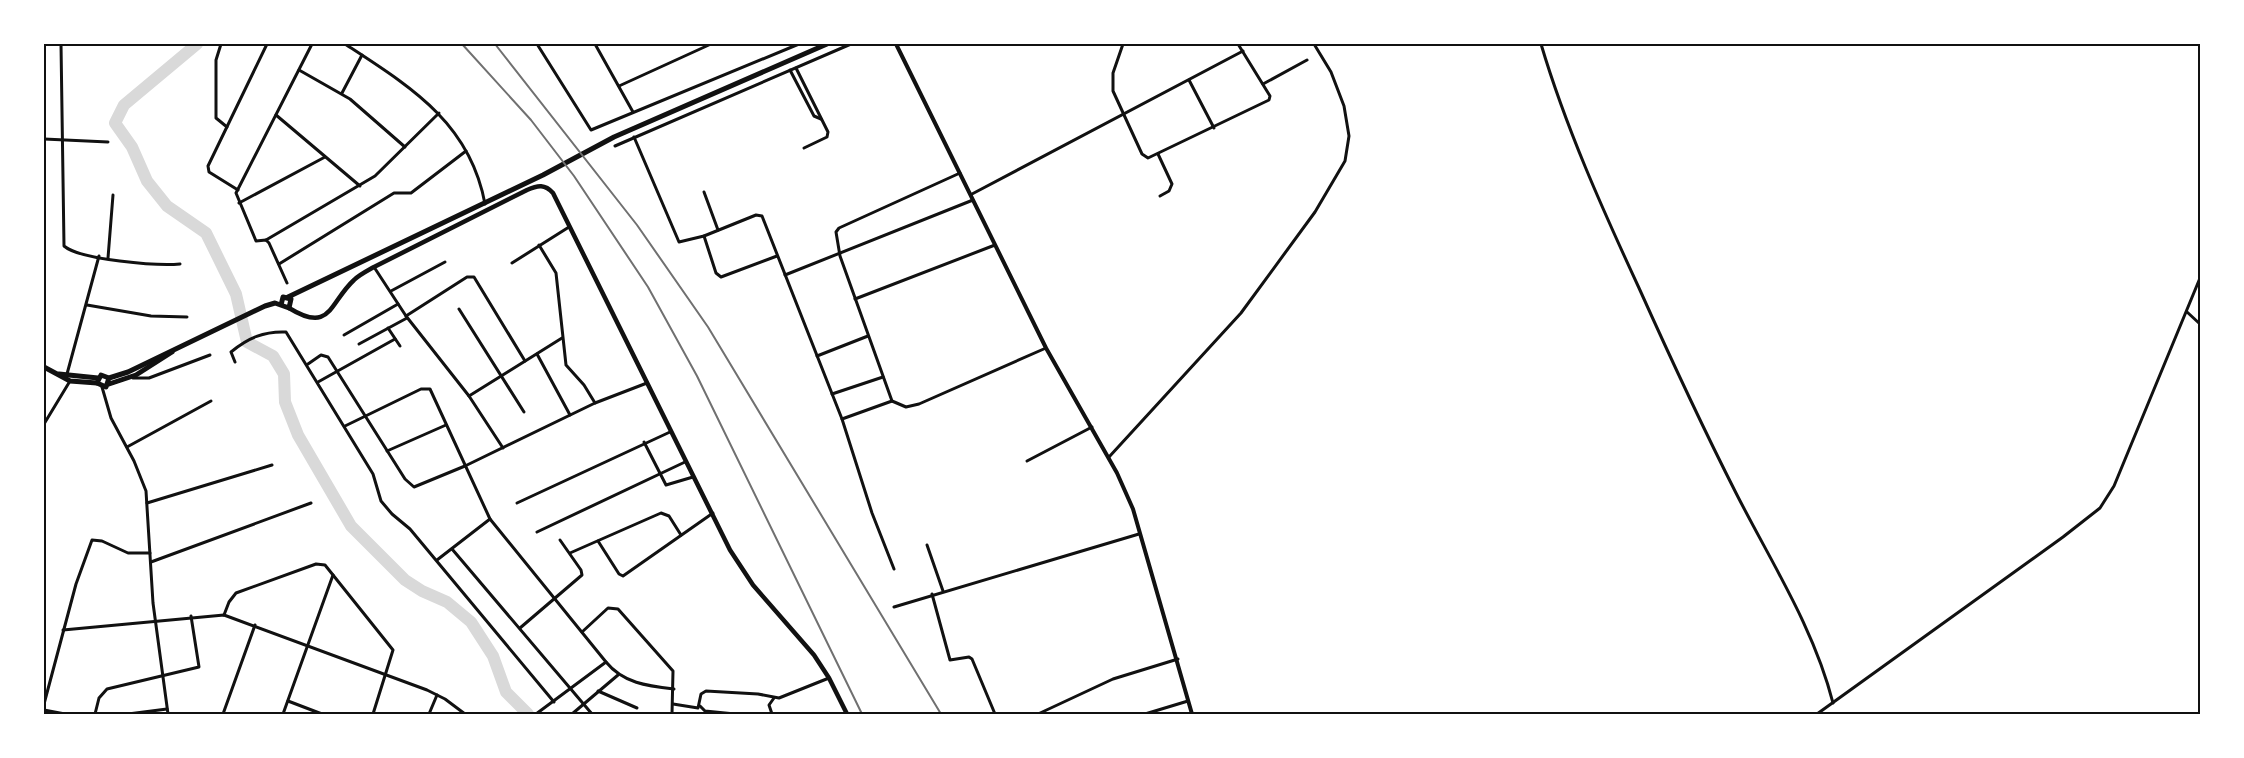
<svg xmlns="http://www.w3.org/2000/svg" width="2244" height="758" viewBox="0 0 2244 758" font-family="'PT Sans',sans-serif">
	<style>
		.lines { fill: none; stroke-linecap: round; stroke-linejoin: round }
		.river { stroke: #d9d9d9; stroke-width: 12 }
		.minor { stroke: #111; stroke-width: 3 }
		.tertiary { stroke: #111; stroke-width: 4 }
		.secondary { stroke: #111; stroke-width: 4.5 }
		.trunk { stroke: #111; stroke-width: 5 }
		.rail { stroke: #707070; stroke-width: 2 }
		.neatline { fill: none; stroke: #111; stroke-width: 2 }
	</style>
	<rect width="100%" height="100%" fill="#fff"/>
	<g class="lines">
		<polyline class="river" points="197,44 124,105 115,123 132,147 147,181 167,206 206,233 236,294 247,342 273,356 284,374 285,402 298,435 351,526 405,580 422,591 447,602 471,622 493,656 506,692 528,714"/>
		<g class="minor">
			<path d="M 61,44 L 64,246 C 80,260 158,266 180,264"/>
			<polyline points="221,44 216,60 216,118 227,127"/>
			<path d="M 345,44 C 409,86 470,122 485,204"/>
			<polyline points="537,44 591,130 799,44"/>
			<polyline points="595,44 633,112"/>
			<polyline points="1123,44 1113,73 1113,91 1142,154 1148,158 1269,100 1270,96 1238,44"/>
			<path d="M 1541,44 C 1566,128 1602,208 1639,288 C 1670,357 1702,426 1736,493 C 1771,562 1814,628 1833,703"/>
			<polyline points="796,68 828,132 827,137 804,148"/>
			<polyline points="299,70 350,99 405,147"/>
			<polyline points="790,70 814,116 821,119"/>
			<polyline points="1189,80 1214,128"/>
			<polyline points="1263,84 1307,60"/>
			<polyline points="619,86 711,44"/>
			<polyline points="342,93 362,55"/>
			<polyline points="276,115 360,186"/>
			<polyline points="634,137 679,242 704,236 756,215 762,216 842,419 872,513 894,569"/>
			<polyline points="44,139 108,142"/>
			<polyline points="615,146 851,44"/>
			<polyline points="1158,154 1172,184 1169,191 1160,196"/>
			<polyline points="960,173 839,228 836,232 840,256 892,401 906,407 919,404 1046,348"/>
			<polyline points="238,190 209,172 208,166 267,44"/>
			<polyline points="704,192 718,230"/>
			<polyline points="972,194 1243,51"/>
			<polyline points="239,203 325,157"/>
			<polyline points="704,236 716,273 721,277 777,256"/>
			<polyline points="266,240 375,176 439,113"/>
			<polyline points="539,245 556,273 566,365 584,385 595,403"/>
			<polyline points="108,258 113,195"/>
			<polyline points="512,263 569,227"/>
			<polyline points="279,264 394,193 411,193 466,151"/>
			<polyline points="374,267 406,316 469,396 503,448"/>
			<polyline points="785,275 973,200"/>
			<polyline points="287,283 269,243 266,240 256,241 236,193 312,44"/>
			<polyline points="391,291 445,262"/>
			<polyline points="855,299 995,245"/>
			<polyline points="87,305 151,316 187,317"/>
			<polyline points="459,309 524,412"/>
			<polyline points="2187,312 2200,324"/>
			<polyline points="406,316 467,277 474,277 525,361"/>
			<polyline points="388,328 400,346"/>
			<polyline points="344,335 398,304"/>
			<polyline points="359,344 407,318"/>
			<polyline points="537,354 570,415"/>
			<polyline points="817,356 868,336"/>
			<path d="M 235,362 L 231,352 C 248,338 264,331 286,332 L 373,474 L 381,501 L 392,514 L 410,529 L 554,702"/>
			<polyline points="308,364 321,355 328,357 405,479 414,487 465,466 595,403 647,383"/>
			<polyline points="67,374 99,256"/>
			<polyline points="133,378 149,378 210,355"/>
			<polyline points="318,382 395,339"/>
			<polyline points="102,387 111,418 134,461 146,491 153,603 168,714"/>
			<polyline points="832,394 883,377"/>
			<polyline points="469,396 562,338"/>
			<polyline points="842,419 892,401"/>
			<polyline points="44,424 70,381"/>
			<path d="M 345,426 L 421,389 L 430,389 L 490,519 L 606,662 C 623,683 647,686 674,689"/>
			<polyline points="644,442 666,485 693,477"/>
			<polyline points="127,447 211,401"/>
			<polyline points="387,451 446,425"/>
			<polyline points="1109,457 1241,313 1315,212 1345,161 1349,136 1344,106 1331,72 1314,44"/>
			<polyline points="1027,461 1092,427"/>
			<polyline points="147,503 272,465"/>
			<polyline points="517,503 670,432"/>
			<polyline points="537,532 685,462"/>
			<polyline points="598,541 619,574 623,576 713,513"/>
			<polyline points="927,545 943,591"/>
			<polyline points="452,549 592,714"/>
			<polyline points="570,553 661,513 669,516 681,535"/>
			<polyline points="437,560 490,519"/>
			<polyline points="151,562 311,503"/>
			<polyline points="932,594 950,660 969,657 972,659 995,714"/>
			<polyline points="894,607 1139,534"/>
			<polyline points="224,615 229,602 236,593 316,564 325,565 393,650 373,714"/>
			<polyline points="520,628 582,575 581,570 560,540"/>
			<polyline points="63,630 224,615 427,690 445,699 465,714"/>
			<polyline points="582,632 608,608 618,609 673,671 672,714"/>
			<polyline points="598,691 637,708"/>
			<polyline points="288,701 322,714"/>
			<polyline points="44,704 76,584 92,540 102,541 128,553 150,553"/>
			<polyline points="673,704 698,708 701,694 706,691 758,694 779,698 829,678"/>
			<polyline points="700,706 705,711 735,714"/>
			<polyline points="44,710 65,714"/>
			<polyline points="95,714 99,698 107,689 199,667 191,616"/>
			<polyline points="128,714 167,709"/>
			<polyline points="223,714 255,625"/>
			<polyline points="283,714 333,575"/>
			<polyline points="429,714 437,695"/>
			<polyline points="536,714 606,662"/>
			<polyline points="572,714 618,675"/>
			<polyline points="772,714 769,705 774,698"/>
			<polyline points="1038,714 1113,679 1178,659"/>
			<polyline points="1145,714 1188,701"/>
			<polyline points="1817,714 2063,537 2100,508 2114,486 2200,278"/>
		</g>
		<polyline class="tertiary" points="896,44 1046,348 1117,473 1133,509 1192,714"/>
		<path class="secondary" d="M 289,308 C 331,334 329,303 354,280 C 359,275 367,271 374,267 L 527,190 C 538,185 545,184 553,193 L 730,550 L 753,585 L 814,655 L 829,678 L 847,714"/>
		<g class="trunk">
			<polyline points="288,297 543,175 614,137 827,44"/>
			<polyline points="44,367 70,381 97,383"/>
			<polyline points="59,374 98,378"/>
			<polyline points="109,378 106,387 97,383 101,375 109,378 128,372 265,306 275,303 289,308 291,299 283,297 281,305"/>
			<polyline points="109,384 136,375 172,352"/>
		</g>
		<g class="rail">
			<polyline points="462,44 531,120 574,176 648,287 697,376 862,714"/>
			<polyline points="495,44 637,225 708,327 941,714"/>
		</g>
	</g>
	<rect width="2244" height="758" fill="none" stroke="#ffffff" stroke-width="90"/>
	<rect x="45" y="45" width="2154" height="668" class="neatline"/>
</svg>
